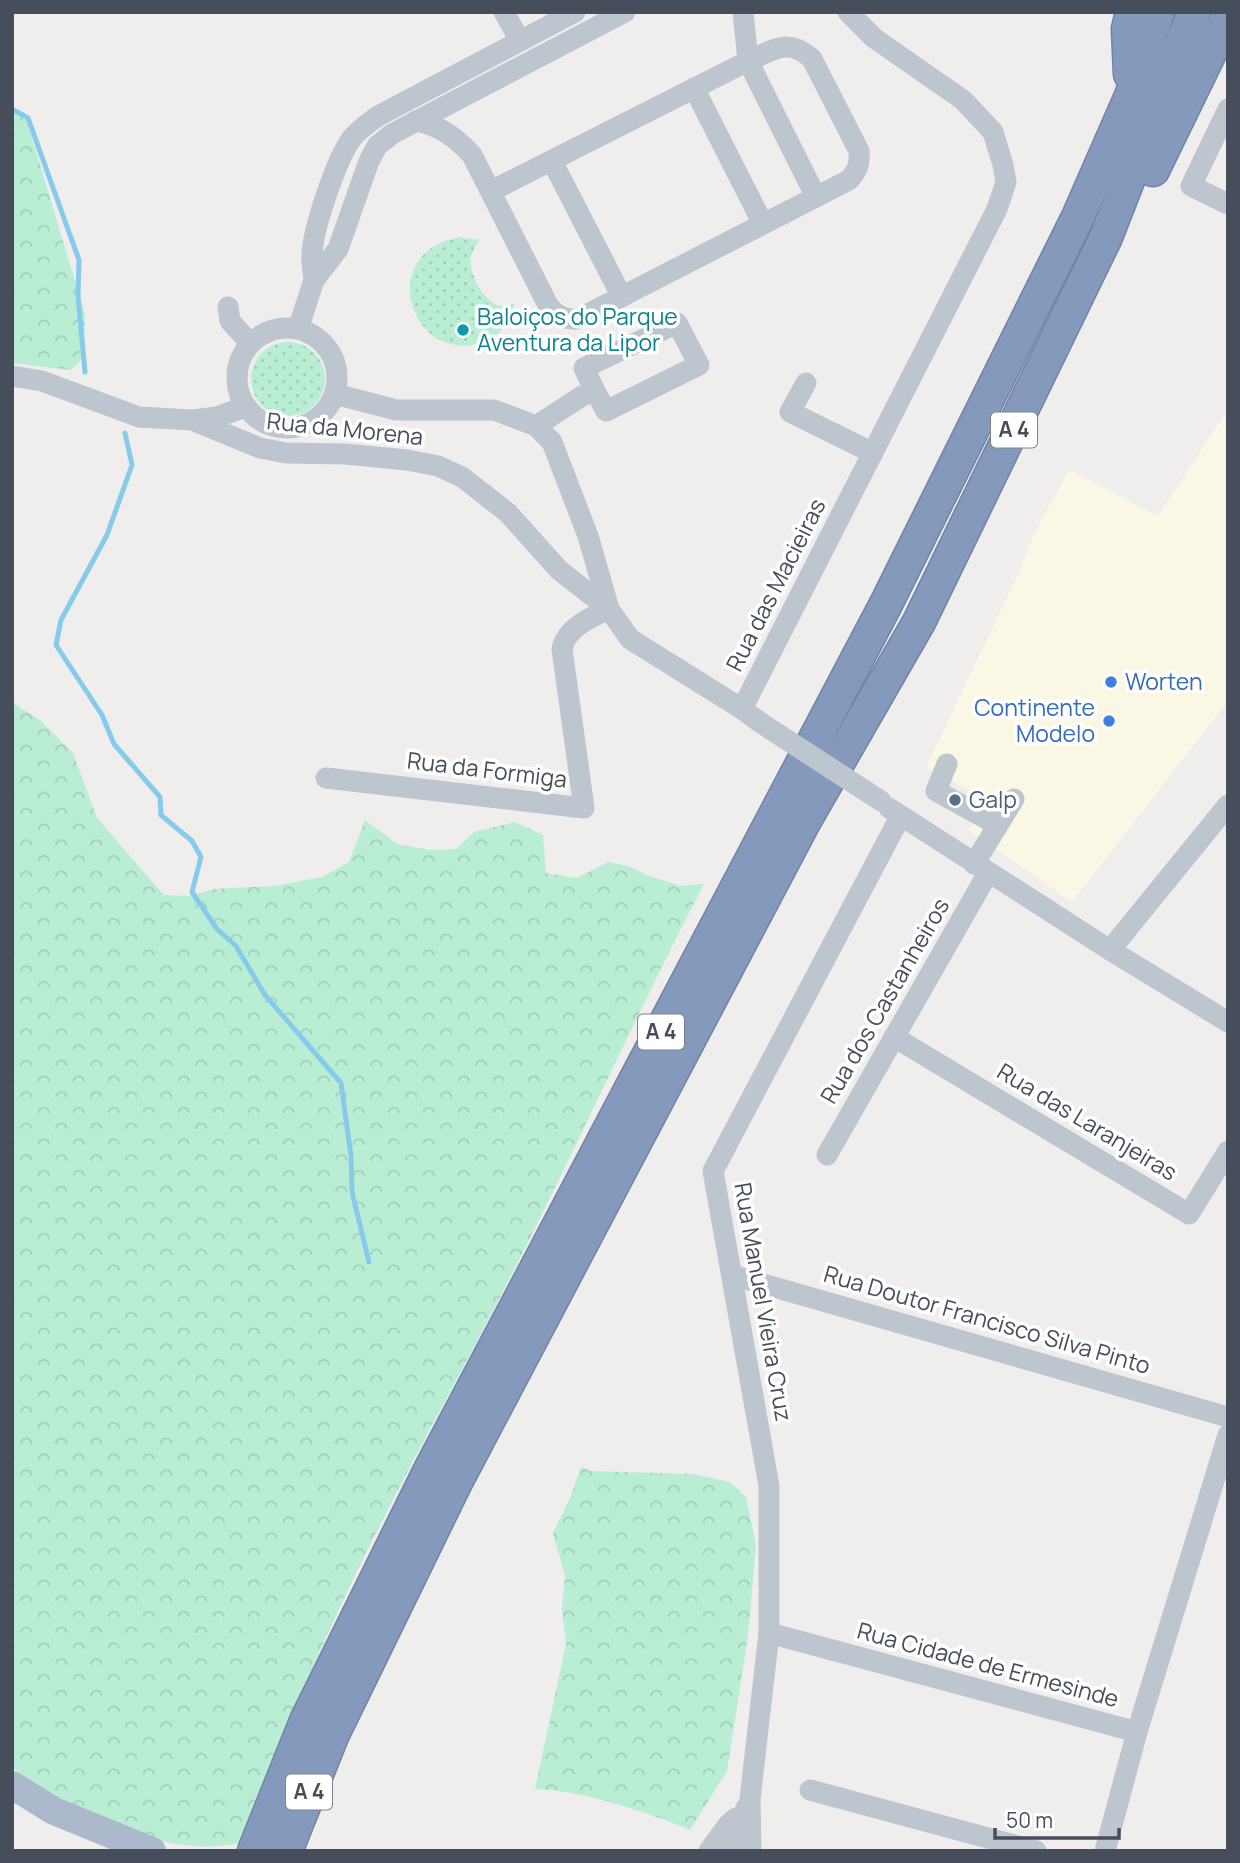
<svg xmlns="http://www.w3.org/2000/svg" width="1240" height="1863" viewBox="0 0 1240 1863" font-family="Manrope,sans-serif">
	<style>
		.commercial { fill: #fbf7e5 }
		.grass { fill: url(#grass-dots) }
		.forest { fill: url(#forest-crowns) }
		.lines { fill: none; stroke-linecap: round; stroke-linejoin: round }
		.stream { stroke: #87cbeb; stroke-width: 5 }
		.highway-casing { stroke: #7084a8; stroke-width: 35 }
		.minor { stroke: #bdc5cf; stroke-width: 21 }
		.major { stroke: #acb9cc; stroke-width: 28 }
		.highway { stroke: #8499bc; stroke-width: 32 }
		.minor-bridge { stroke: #bdc5cf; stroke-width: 21 }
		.culture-dot { fill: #0f9aa8; stroke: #fff; stroke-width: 2.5 }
		.shop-dot { fill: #3f7fe0; stroke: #fff; stroke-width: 2.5 }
		.service-dot { fill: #5c6f8a; stroke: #fff; stroke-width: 2.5 }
		.labels { text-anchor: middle; stroke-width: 7; stroke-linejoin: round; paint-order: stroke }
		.shield { fill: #fff; stroke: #7d838c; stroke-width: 2 }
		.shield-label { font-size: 21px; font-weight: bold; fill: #454e5a }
		.culture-label { font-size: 23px; fill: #0d838f; stroke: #fff; text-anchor: start }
		.street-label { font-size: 23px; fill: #454e5a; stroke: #fff }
		.shop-label { font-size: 23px; fill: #366cbe; stroke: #fff; text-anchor: start }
		.service-label { font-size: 23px; fill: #4e5e75; stroke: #fff; text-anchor: start }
	</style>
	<defs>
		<pattern id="grass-dots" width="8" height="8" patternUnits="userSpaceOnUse" patternTransform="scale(1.75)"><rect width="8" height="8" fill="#baeed4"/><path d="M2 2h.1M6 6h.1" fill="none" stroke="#a1ceb8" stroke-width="1.8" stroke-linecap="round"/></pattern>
		<pattern id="forest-crowns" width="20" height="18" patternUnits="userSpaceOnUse" patternTransform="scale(1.75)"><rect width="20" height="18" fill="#baeed4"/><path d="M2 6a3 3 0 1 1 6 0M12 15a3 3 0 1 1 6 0" fill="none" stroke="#a1ceb8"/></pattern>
	</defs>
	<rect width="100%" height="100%" fill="#f0eded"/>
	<polygon class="commercial" points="1226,412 1228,413 1228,701 1072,902 967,829 975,824 985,823 997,805 926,767 1019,573 1033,536 1069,470 1158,516"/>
	<g class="grass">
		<path d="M 460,237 L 479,240 C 476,245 473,251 471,256 C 468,271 482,299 497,305 C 503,307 508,305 514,304 C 513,318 503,332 491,338 C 424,374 376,274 440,243 C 446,240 454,239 460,237 Z"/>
		<circle cx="288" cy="379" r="37"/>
	</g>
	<g class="forest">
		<polygon points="12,109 27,121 85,314 84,358 71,370 12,363"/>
		<path d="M 12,702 L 41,721 L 73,753 L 97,818 L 164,895 L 188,896 L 214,889 L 273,886 L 322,877 L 349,862 L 365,820 L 397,844 L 430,850 L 456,849 L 474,832 L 515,822 L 543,835 L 546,873 L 577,878 L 608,862 L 628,866 L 649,876 L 681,886 L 704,884 C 639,1009 581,1138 517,1264 C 468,1361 414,1456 366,1553 C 319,1648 279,1746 239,1843 C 162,1861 74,1809 12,1768 Z"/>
		<path d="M 581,1467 L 591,1471 L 693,1474 L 730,1482 L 746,1497 L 756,1545 L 748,1636 L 727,1771 L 690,1830 C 648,1812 580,1790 535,1789 L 566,1644 L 562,1609 L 565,1576 L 553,1533 L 570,1498 Z"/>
	</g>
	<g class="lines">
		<g class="stream">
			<polyline points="12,109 28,118 79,260 78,296 85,372"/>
			<polyline points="125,433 132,465 107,535 61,620 56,645 102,715 114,744 160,797 161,815 192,841 201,857 192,892 217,929 236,946 265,995 341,1083 351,1156 352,1192 369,1262"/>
		</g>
		<defs>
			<g id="highway">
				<polyline points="1130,74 1128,29 1132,12"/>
				<polyline points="1153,170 1228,16"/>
				<polyline points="254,1851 306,1721 430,1470 886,604 1078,217 1131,96 1158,12"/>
				<polyline points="286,1851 333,1734 456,1482 804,822 919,622 1106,237 1194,12"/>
			</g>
		</defs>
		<use href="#highway" class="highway-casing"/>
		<g class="minor">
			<polyline points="504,12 520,41"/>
			<polyline points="694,88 763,224"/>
			<polyline points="1228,109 1191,186 1228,204"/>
			<path d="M 416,121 C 441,126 455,137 472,155 L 549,307 C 558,316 565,320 578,319 L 849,180 C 858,170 860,164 859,151 L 812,59 C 788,37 774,50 748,61 L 743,12"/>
			<polyline points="552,161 622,297"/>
			<polyline points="491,191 748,61 816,197"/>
			<path d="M 314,280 C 313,271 311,262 312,253 C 314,226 336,160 352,138 C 359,129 369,123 378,116 L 575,12"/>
			<polyline points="228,307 230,321 250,343"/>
			<circle cx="287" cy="378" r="50"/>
			<polyline points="298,329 314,280 338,249 369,161 377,146 392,134 625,12"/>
			<polyline points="12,376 42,381 139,417 192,420 260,448 286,453 345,454 407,460 438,466 462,477 508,513 559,570 609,609 630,639 742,709"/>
			<polyline points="806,383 790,412 873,453"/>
			<polyline points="335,394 396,410 494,410 536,426 552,442 588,536 609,609"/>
			<polyline points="194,420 217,417 245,407"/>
			<polyline points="536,426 582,396 595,391 606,411 699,365 677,323 584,368 595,391"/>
			<polyline points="761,723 742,709 997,209 1006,182 1003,165 993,132 963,100 874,38 848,12"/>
			<polyline points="947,764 936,791 998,825"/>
			<path d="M 326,778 L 584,808 L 562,649 C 566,628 591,617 609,609"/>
			<polyline points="889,808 1110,950 1228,1022"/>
			<polyline points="974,864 1014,799"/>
			<polyline points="1110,950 1228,805"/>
			<polyline points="894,1037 1189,1214 1228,1151"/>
			<polyline points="827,1155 988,873"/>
			<polyline points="732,1275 1228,1417"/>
			<polyline points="769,1633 1137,1732"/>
			<polyline points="810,1790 1036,1851"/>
			<polyline points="709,1851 728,1825 736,1818"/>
			<polyline points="731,1851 746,1808"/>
			<polyline points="751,1851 750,1799 769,1633 769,1486 713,1171 900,817"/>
			<polyline points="1105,1851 1137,1732 1228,1435"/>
		</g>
		<polyline class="major" points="12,1785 54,1811 152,1851"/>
		<use href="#highway" class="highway"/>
		<polyline class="minor-bridge" points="761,723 881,801"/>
	</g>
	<circle class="culture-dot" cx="463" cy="330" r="7"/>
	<g class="shop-dot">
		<circle cx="1111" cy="682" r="7"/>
		<circle cx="1109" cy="721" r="7"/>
	</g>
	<circle class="service-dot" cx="955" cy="800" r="7"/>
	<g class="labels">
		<g class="shield">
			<rect x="991" y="412.5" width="46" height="35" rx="5"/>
			<rect x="638" y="1014.5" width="46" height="35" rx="5"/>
			<rect x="286" y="1774.5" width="46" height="35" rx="5"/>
		</g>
		<g class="shield-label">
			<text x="1014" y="437">A 4</text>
			<text x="661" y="1039">A 4</text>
			<text x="309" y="1799">A 4</text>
		</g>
		<g class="culture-label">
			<text x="477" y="325">Baloiços do Parque<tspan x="477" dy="26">Aventura da Lipor</tspan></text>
		</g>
		<g class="street-label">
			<text transform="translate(345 429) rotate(6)" y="8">Rua da Morena</text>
			<text transform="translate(776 585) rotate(-63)" y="8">Rua das Macieiras</text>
			<text transform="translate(487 770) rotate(7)" y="8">Rua da Formiga</text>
			<text transform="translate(885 1001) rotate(-60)" y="8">Rua dos Castanheiros</text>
			<text transform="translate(1087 1122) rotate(31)" y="8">Rua das Laranjeiras</text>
			<text transform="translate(763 1302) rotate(80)" y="8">Rua Manuel Vieira Cruz</text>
			<text transform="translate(987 1320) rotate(16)" y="8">Rua Doutor Francisco Silva Pinto</text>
			<text transform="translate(988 1665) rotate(15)" y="8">Rua Cidade de Ermesinde</text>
		</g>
		<g class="shop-label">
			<text x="1125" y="690">Worten</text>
			<text x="1095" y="716" text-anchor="end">Continente<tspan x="1095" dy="26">Modelo</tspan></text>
		</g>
		<g class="service-label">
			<text x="969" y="808">Galp</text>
		</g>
	</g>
	<rect width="1240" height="1863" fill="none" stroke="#454e5a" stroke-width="28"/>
	<path d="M995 1828v10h124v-10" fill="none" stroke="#454e5a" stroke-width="3.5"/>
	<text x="1006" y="1828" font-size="21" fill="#454e5a" stroke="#ffffff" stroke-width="5" paint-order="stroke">50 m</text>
</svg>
